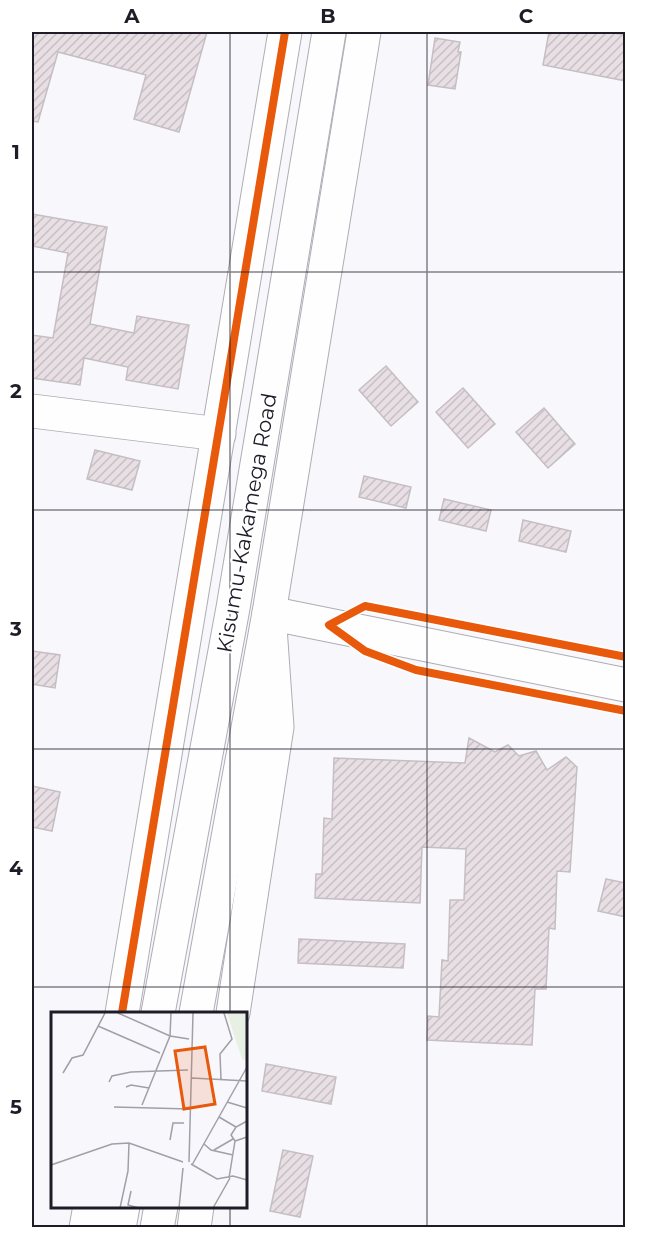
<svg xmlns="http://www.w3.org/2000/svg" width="657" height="1259" viewBox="0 0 657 1259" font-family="Montserrat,sans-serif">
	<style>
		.building { fill: url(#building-hatch); stroke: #c5bec3; stroke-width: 1.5 }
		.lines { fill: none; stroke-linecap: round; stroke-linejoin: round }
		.minor-casing { stroke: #aeadb4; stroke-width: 35 }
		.highway-casing { stroke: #aeadb4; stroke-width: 35 }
		.minor { stroke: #fefeff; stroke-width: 33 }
		.highway { stroke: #fefeff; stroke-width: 33 }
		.cycleway-casing { stroke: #fff; stroke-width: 11 }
		.cycleway { stroke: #e8590c; stroke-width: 8 }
		.grid { fill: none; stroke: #1f1c28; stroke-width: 1.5; stroke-opacity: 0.55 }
		.labels { text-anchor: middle; stroke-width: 4.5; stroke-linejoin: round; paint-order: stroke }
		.street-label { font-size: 21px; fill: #1f1c28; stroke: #fff }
		.inset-road { fill: none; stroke: #a19fa7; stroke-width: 1.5 }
		.view { fill: #e8590c; fill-opacity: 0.15; stroke: #e8590c; stroke-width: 3 }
		.inset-edge { fill: none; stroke: #1f1c28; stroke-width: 3 }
		.neatline { fill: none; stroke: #1f1c28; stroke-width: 2 }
		.grid-label { font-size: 20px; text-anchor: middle; font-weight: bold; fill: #1f1c28 }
	</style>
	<defs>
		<pattern id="building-hatch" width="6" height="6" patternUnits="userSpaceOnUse" patternTransform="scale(1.5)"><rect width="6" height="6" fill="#e8dfe5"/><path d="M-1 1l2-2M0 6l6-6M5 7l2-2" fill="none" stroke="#c7bfc4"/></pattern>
	</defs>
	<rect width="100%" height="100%" fill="#f8f7fc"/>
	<g class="building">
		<polygon points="32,32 207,32 179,132 134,119 146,75 58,52 38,122 32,121"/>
		<polygon points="549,32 607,32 626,35 626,81 543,65"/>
		<polygon points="435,38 460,42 458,52 461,52 455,89 428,85"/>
		<polygon points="32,214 107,227 90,324 134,333 137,316 189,325 178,389 126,380 128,367 84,358 80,385 32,378 32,335 53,338 68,253 32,246"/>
		<polygon points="386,366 418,402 391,426 359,390"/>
		<polygon points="463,388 495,424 468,448 436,412"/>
		<polygon points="544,408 575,444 548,468 516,432"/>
		<polygon points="95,450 140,461 132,490 87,479"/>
		<polygon points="364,476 411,487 406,508 359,497"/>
		<polygon points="444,499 491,510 486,531 439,520"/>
		<polygon points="523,520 571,531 566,552 519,541"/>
		<polygon points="32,651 60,655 55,688 32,684"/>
		<polygon points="469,738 495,752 508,745 519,756 536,751 547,770 566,757 577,767 570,872 557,871 555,929 549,928 546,989 535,989 532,1045 427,1040 428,1016 439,1017 442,960 448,961 450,900 464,900 466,849 422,847 420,903 315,898 316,874 322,874 324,818 332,819 334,758 465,763"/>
		<polygon points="32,786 60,792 52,831 32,827"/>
		<polygon points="606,879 626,883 626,917 598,911"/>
		<polygon points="299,939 405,944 403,968 298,963"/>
		<polygon points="266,1064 336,1077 331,1104 262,1091"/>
		<polygon points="283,1150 313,1156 300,1217 270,1211"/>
	</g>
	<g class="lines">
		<defs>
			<g id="minor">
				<polyline points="32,411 219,434"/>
				<polyline points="122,1013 285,32"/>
				<polyline points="233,1013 277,727 269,613 626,685"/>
				<polyline points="86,1228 90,1206"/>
				<polyline points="194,1228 197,1206"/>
			</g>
			<g id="highway">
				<polyline points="158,1013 233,608 329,32"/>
				<polyline points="196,1013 269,613 364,32"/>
				<polyline points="119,1228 123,1206"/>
				<polyline points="157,1228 161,1206"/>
			</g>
		</defs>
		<use href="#minor" class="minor-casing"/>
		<use href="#highway" class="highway-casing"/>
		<use href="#minor" class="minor"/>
		<use href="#highway" class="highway"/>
		<defs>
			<g id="cycleway">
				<polyline points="626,657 365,606 329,625 365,651 416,670 626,711"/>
				<polyline points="122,1013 285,32"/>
			</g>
		</defs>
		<use href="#cycleway" class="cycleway-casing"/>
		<use href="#cycleway" class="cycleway"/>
	</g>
	<path class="grid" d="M 230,32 L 230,1013M 427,32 L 427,1228M 32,272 L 626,272M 32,510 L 626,510M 32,749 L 626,749M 32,987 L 626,987M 230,1206 L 230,1228"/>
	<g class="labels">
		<g class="street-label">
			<text transform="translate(247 523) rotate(-80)" y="7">Kisumu-Kakamega Road</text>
		</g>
	</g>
	<g transform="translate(51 1012)">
		<rect width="196" height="196" fill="#f8f7fc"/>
		<path d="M 176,1 L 196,1 L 195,48 L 191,47 Z" fill="#e8efe3"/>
		<path class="inset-road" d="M 67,1 L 119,24 L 138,27M 47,14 L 109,41M 12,61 L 21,46 L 32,43 L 54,1M 141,66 L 196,69M 170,67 L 169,42 L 181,27 L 173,1M 58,70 L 61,64 L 80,60 L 137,58M 75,75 L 80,73 L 98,76M 176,90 L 196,96M 91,93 L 119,24 L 120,1M 63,95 L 139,97M 168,105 L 185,115M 196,109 L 185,115 L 180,123 L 184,129 L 196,125M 119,128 L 122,111 L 133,111M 153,132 L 160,138 L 182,143M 163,138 L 182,127M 138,150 L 142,1M 140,152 L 166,167 L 182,164 L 196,168M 0,153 L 61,132 L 78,131 L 132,150M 141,153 L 196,55M 178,166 L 184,129M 80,179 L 77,193 L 88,196M 69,196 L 77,159 L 78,131M 128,196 L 132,156M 162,196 L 179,166"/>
		<path class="view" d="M 154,35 L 164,92 L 133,97 L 124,39 Z"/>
		<rect width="196" height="196" class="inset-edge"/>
	</g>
	<rect width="657" height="1259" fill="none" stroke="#ffffff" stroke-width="66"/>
	<rect x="33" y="33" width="591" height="1193" class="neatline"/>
	<g class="grid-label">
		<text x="132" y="23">A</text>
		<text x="328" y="23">B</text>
		<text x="526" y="23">C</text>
		<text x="16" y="159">1</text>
		<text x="16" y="398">2</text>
		<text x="16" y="636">3</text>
		<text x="16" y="875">4</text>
		<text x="16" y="1114">5</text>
	</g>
</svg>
